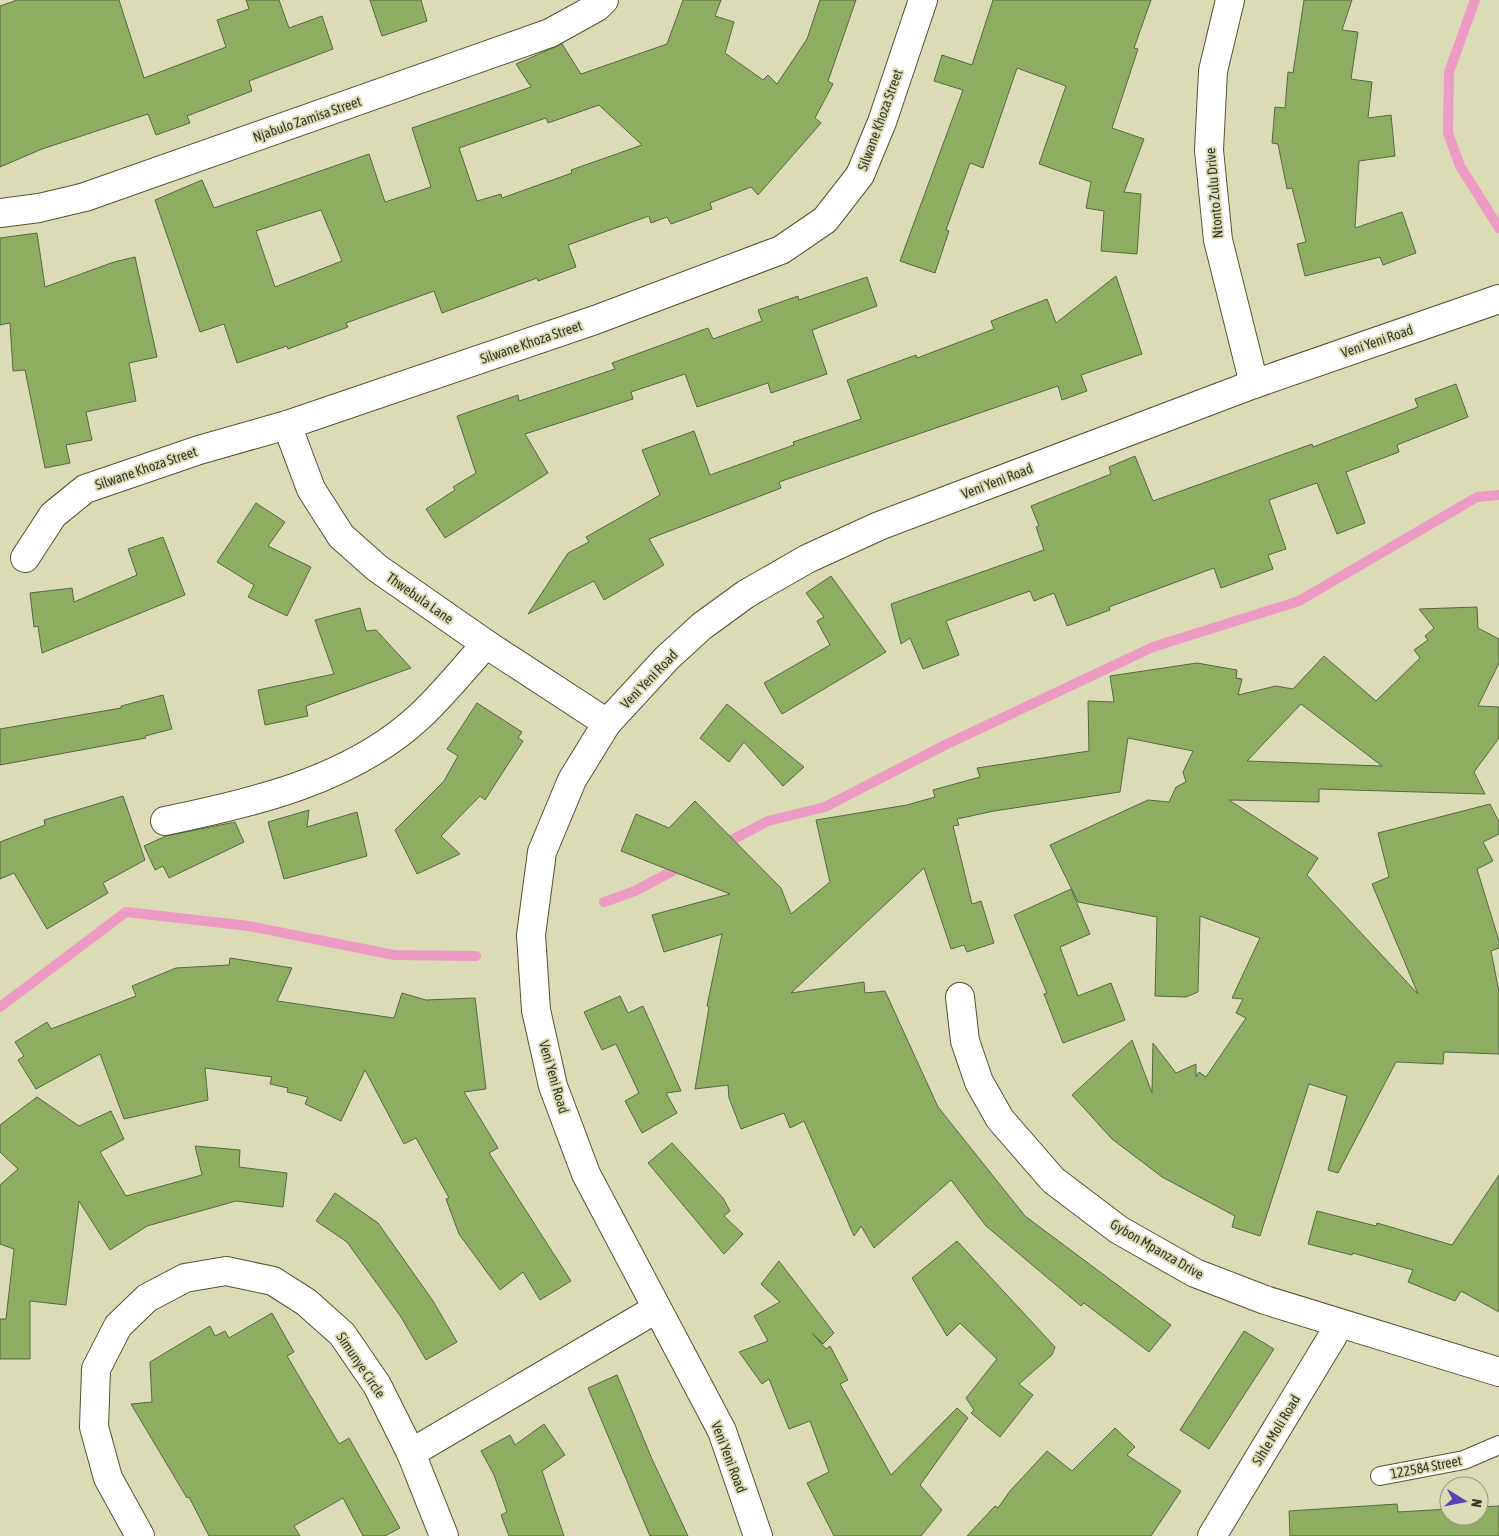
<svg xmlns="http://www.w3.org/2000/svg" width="1499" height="1536" viewBox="0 0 1499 1536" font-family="'Asap Condensed',sans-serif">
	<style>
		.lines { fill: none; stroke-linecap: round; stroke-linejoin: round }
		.stream { stroke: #ed9bc4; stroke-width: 10 }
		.building { fill: #8dae61; stroke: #596748; fill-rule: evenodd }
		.service-casing { stroke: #545433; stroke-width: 20 }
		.minor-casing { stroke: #545433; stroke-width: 30 }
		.tertiary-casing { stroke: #545433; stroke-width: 30 }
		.service { stroke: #fff; stroke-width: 18 }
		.minor { stroke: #fff; stroke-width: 28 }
		.tertiary { stroke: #fff; stroke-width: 28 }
		.labels { text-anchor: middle; stroke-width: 4; stroke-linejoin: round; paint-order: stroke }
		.street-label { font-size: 14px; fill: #383829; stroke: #dbdcb6 }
	</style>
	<rect width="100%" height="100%" fill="#dbdcb6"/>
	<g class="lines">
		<g class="stream">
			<polyline points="1475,0 1449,72 1448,133 1460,166 1499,228"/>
			<polyline points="722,845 768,821 825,807 945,745 1153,647 1299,601 1477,497 1499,495"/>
			<polyline points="604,902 635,891 684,865"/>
			<polyline points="0,1007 126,912 249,926 394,955 476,956"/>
		</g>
	</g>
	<g class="building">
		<polygon points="17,0 119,0 144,78 226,47 217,20 249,9 246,0 279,0 289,28 322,16 333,49 249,81 252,91 187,116 190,123 156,135 148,114 42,149 0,167 0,6"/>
		<polygon points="370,0 421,0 427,21 382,36"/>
		<path d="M 683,0 L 721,0 L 715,16 L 734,22 L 725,53 L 763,80 L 768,75 L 777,84 L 807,39 L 820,0 L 856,0 L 828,81 L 833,84 L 815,118 L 821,123 L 758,195 L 751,187 L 710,203 L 712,209 L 671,224 L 667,217 L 651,223 L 649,216 L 568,245 L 576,267 L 538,281 L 537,278 L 442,313 L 434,291 L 346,323 L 348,327 L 288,349 L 287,346 L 237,363 L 224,324 L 200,332 L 155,200 L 202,180 L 214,208 L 369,154 L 385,202 L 431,187 L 412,128 L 531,87 L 516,64 L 562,44 L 581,74 L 667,44 ZM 599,105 L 642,145 L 571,170 L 572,173 L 502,198 L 501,194 L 477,201 L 459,148 L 546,118 L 548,123 ZM 321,210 L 342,261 L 275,287 L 256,231 Z"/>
		<polygon points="993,0 1151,0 1134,48 1138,49 1112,128 1144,139 1124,192 1141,194 1137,254 1101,251 1104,211 1086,208 1091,182 1039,164 1066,86 1017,68 983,168 970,163 946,230 949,231 935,273 900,261 963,90 934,81 942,55 972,65"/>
		<polygon points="1304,0 1352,0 1342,30 1358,32 1351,79 1372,82 1368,118 1391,115 1395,156 1359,161 1355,228 1402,212 1416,253 1383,265 1380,257 1305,276 1297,244 1306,242 1292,188 1287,189 1278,144 1272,143 1275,107 1285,108 1288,72 1293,73"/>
		<polygon points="37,233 45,287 114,262 135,257 157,357 129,363 136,401 86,412 92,440 66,445 70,463 45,468 25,370 13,371 10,323 0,325 0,238"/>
		<polygon points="1116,276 1142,354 1081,375 1087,391 1062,400 1058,386 779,482 781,488 649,539 664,565 604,600 594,581 528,614 568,553 589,542 586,537 660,495 642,450 694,431 710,475 794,445 793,442 861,419 847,380 916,355 917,358 994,329 991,321 1047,299 1056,323"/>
		<polygon points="867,277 877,306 812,330 827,374 771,393 768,383 697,407 685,374 631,392 633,399 525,434 548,473 445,538 426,509 455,490 453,487 476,473 457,416 518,395 519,401 615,369 612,363 708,328 713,339 762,321 758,310 798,296 799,300"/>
		<polygon points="1456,384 1468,417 1397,445 1399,452 1346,472 1365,523 1337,534 1317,483 1269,500 1286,549 1268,555 1273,569 1221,588 1214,568 1109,607 1110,610 1067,626 1054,593 1034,601 1030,591 946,621 959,655 923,669 910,638 901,644 891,604 1044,550 1036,527 1039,526 1031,506 1111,474 1109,467 1135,456 1153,501 1312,444 1313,447 1418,407 1415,399"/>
		<polygon points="256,503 285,522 268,546 311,567 287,616 248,597 254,585 217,562"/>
		<polygon points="163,537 185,595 42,653 38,626 34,627 30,593 72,588 74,602 137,575 128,549"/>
		<polygon points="831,576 886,652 782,714 764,683 830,645 817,621 824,617 806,593"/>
		<path d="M 1477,607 L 1478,628 L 1499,639 L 1499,663 L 1478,706 L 1499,707 L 1499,738 L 1474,772 L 1485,794 L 1319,789 L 1319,802 L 1229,800 L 1318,858 L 1307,875 L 1418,994 L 1372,884 L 1389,877 L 1378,833 L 1490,804 L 1499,822 L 1499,834 L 1483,842 L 1493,861 L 1477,869 L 1499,941 L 1499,948 L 1491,951 L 1499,992 L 1499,1054 L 1444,1052 L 1443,1064 L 1396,1062 L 1338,1173 L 1328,1170 L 1347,1096 L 1309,1084 L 1260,1236 L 1232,1227 L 1235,1216 L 1162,1177 L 1112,1139 L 1072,1095 L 1132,1040 L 1152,1093 L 1153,1043 L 1176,1073 L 1196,1064 L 1196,1077 L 1199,1072 L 1206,1077 L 1246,1018 L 1236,1013 L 1243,999 L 1232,998 L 1260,938 L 1200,916 L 1198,992 L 1186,997 L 1155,996 L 1157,917 L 1078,902 L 1050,845 L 1148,800 L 1169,802 L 1176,787 L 1186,782 L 1183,772 L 1193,751 L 1128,738 L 1120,792 L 994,811 L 957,819 L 959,825 L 953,826 L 972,904 L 981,901 L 994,943 L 967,952 L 964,945 L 951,949 L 924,868 L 791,993 L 864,982 L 865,993 L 885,991 L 938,1107 L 1025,1216 L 1171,1325 L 1149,1352 L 1084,1303 L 1081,1306 L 986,1226 L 951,1180 L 874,1248 L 861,1226 L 854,1236 L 804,1121 L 790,1128 L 784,1113 L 741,1129 L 729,1098 L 728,1085 L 695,1089 L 709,1007 L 707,1006 L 722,934 L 664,952 L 652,915 L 730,894 L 621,851 L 636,814 L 669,828 L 695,801 L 781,888 L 791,914 L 830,882 L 816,820 L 907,805 L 935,797 L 933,790 L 980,777 L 977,768 L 1089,751 L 1088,701 L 1114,702 L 1110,676 L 1197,663 L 1237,670 L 1236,678 L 1242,679 L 1238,695 L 1276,686 L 1293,689 L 1324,656 L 1376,701 L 1420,658 L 1414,650 L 1428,640 L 1425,636 L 1434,628 L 1419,609 ZM 1301,704 L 1382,766 L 1247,761 Z"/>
		<polygon points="360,608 366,631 376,630 411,668 306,706 308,716 265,725 258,690 334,674 315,620"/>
		<polygon points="163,695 172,729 145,736 146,738 0,765 0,729 121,708 121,706"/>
		<polygon points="477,703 522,732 518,738 523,741 485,800 480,796 441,836 460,854 417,874 395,830 444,781 458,756 447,749"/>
		<polygon points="727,704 756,728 804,767 783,786 744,742 729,762 700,738"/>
		<polygon points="123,796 145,860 103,883 108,893 47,929 14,873 0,879 0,842 45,825 44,820"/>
		<polygon points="309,810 307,827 357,812 367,856 284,879 268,822"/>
		<polygon points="235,822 244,842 169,878 163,866 155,870 144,846 166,836"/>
		<polygon points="1071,889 1090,934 1060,947 1078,996 1111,983 1125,1020 1063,1043 1044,994 1047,993 1014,915"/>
		<polygon points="230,958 292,968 277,1001 394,1018 402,993 426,1000 475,998 486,1089 464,1092 498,1148 489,1153 571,1281 540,1300 523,1272 500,1290 459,1234 446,1199 449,1198 416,1138 404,1144 365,1070 341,1121 305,1104 308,1097 287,1092 288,1088 270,1084 272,1077 205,1068 208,1100 124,1119 100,1054 36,1089 18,1060 24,1056 15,1042 47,1022 51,1029 136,996 132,986 176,968 229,965"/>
		<polygon points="620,996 628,1013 643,1006 681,1091 666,1093 677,1113 642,1133 625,1101 639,1093 616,1044 602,1050 584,1012"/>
		<polygon points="37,1097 79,1126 111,1111 124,1139 100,1152 126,1196 202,1175 195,1146 240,1150 239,1167 287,1173 283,1207 236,1201 147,1226 110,1250 79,1201 66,1305 30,1301 30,1359 0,1359 0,1319 6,1319 14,1249 0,1244 0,1185 18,1169 0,1152 0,1125"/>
		<polygon points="672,1143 723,1198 730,1211 724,1216 743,1234 724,1254 648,1163"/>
		<polygon points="1499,1175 1499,1312 1461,1291 1455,1301 1408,1282 1413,1270 1353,1253 1352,1255 1308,1244 1317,1211 1376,1226 1377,1223 1452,1245"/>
		<polygon points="335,1193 378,1223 433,1301 457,1342 426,1360 401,1317 347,1242 316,1221"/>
		<polygon points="957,1241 1055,1347 1052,1355 1019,1384 1033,1395 1000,1437 971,1413 974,1410 966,1398 997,1359 960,1323 947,1336 912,1278"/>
		<polygon points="779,1261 834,1333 823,1344 812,1333 826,1349 830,1346 848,1380 840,1384 891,1475 957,1408 968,1418 920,1485 942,1510 921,1536 834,1536 807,1483 829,1472 810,1421 789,1429 769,1379 762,1384 739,1352 768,1341 754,1316 780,1302 761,1284"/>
		<polygon points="272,1313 294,1352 287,1356 339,1444 349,1438 400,1528 385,1536 363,1536 343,1498 294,1526 300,1536 209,1536 189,1497 187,1498 131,1404 152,1402 150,1362 210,1326 215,1336 225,1331 229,1338"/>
		<polygon points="1244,1331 1274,1349 1209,1449 1180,1430"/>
		<polygon points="617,1375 652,1459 688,1536 650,1536 588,1388"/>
		<polygon points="544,1424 565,1455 542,1471 564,1536 509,1536 501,1515 507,1512 494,1475 481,1451 510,1435 515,1445"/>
		<polygon points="1115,1428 1135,1447 1127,1455 1181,1491 1151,1536 967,1536 995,1506 998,1508 1010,1491 1047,1451 1072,1471"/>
		<polygon points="1397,1504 1398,1512 1449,1509 1449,1516 1479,1516 1479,1507 1499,1506 1499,1536 1290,1536 1289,1511"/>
	</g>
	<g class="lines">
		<defs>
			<polyline id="service" points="1380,1476 1464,1460 1499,1445"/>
			<g id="minor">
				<polyline points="1230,0 1213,71 1209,150 1218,240 1254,384"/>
				<polyline points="0,213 39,208 85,197 550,33 597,7 604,0"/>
				<polyline points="287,425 311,489 341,536 377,568 486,644 607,723"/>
				<polyline points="25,558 53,515 85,489 199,450 287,425 595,320 781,250 825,220 860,175 882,122 923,0"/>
				<path d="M 165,821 C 253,803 351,780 419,717 C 443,695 464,668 486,644"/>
				<polyline points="960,997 965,1041 979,1082 1000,1119 1053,1180 1119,1230 1195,1273 1265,1300 1499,1372"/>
				<polyline points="411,1453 656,1309"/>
				<polyline points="140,1536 108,1478 94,1427 96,1369 118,1326 147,1298 185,1278 226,1271 273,1281 306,1302 342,1334 377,1385 411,1453 444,1536"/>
				<polyline points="1212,1536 1340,1324"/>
			</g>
			<polyline id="tertiary" points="758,1536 722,1431 586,1174 553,1086 536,1010 531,935 542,852 572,780 607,723 667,658 702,626 746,594 807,559 879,526 1254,384 1499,299"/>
		</defs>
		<use href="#service" class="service-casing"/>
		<use href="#minor" class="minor-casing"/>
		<use href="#tertiary" class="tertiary-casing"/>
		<use href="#service" class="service"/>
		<use href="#minor" class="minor"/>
		<use href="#tertiary" class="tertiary"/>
	</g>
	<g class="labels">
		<g class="street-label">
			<text transform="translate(307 119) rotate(-19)" y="5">Njabulo Zamisa Street</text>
			<text transform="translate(880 120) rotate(-70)" y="5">Silwane Khoza Street</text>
			<text transform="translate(1214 193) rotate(-95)" y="5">Ntonto Zulu Drive</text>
			<text transform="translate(1377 341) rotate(-19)" y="5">Veni Yeni Road</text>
			<text transform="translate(531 342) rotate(-19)" y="5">Silwane Khoza Street</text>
			<text transform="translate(146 468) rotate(-19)" y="5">Silwane Khoza Street</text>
			<text transform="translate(997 481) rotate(-21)" y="5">Veni Yeni Road</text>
			<text transform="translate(420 598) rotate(35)" y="5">Thwebula Lane</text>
			<text transform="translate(649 679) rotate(-46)" y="5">Veni Yeni Road</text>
			<text transform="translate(554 1077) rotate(74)" y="5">Veni Yeni Road</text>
			<text transform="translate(1157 1249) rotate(30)" y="5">Gybon Mpanza Drive</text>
			<text transform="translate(361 1365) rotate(56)" y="5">Simunye Circle</text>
			<text transform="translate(1276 1430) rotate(-59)" y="5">Sihle Moli Road</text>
			<text transform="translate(729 1457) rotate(69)" y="5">Veni Yeni Road</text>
			<text transform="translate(1426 1467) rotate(-11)" y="5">122584 Street</text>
		</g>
	</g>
	<g transform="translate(1464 1501) rotate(100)"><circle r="24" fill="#dbdcb6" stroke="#9a9a7e"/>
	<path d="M0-4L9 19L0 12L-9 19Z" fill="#5b40b8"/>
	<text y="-8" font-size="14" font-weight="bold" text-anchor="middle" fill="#383829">N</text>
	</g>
</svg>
